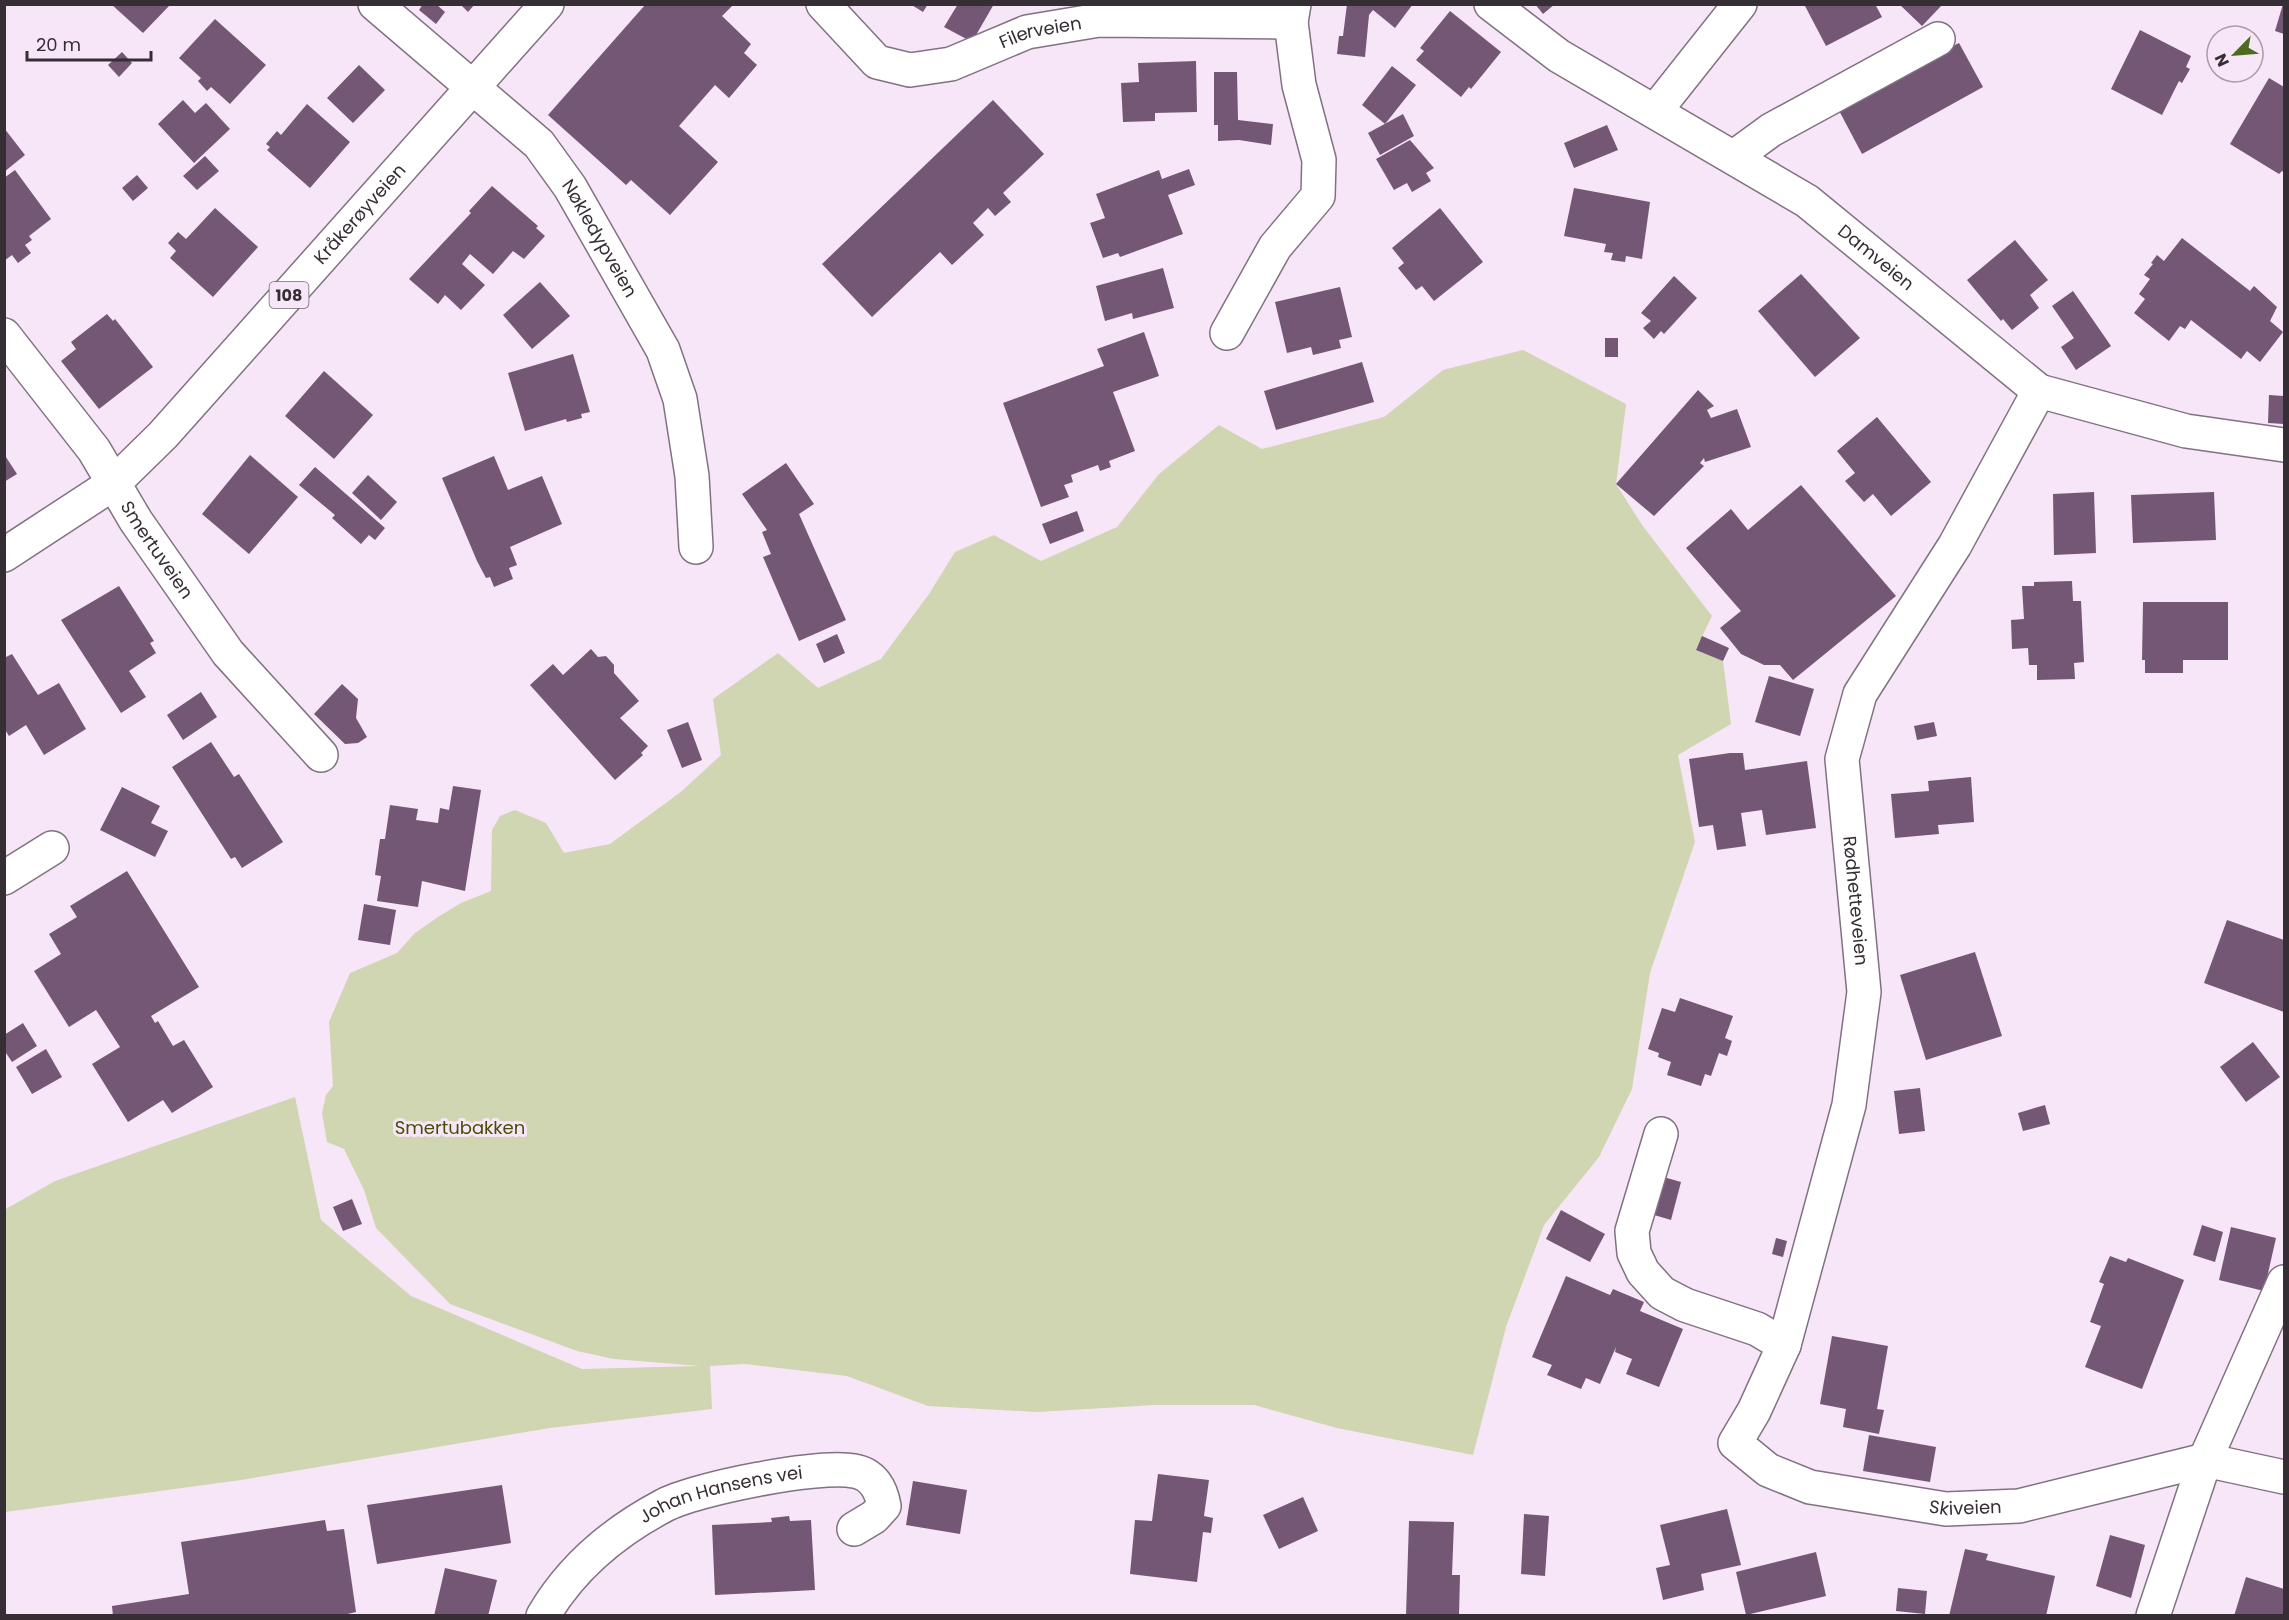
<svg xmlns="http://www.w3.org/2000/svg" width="2289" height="1620" viewBox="0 0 2289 1620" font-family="Poppins,sans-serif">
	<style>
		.green { fill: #d0d5b2 }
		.building { fill: #735774 }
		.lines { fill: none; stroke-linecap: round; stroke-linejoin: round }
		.minor-casing { stroke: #817282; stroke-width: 36 }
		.major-casing { stroke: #817282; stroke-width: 36 }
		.minor { stroke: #fff; stroke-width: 33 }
		.major { stroke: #fff; stroke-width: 33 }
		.labels { text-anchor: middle; stroke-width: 6; stroke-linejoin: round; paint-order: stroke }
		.shield { fill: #f7e6f7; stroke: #6f656f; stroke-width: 1.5 }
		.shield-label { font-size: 16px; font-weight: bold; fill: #352e35 }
		.street-label { font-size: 18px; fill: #352e35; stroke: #f7e6f7 }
		.park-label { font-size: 18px; fill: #474d05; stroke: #f7e6f7 }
	</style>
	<rect width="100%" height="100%" fill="#f7e6f7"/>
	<polygon class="green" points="1523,350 1626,404 1616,484 1642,525 1712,616 1696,649 1723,661 1731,724 1678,755 1695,842 1650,973 1632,1089 1599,1157 1544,1225 1506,1327 1473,1455 1337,1428 1254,1405 1155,1405 1037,1412 928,1406 847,1376 744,1364 710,1366 712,1409 550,1428 241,1480 5,1512 4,1210 55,1181 295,1097 321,1220 411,1296 582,1369 700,1366 614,1359 577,1351 450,1304 376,1228 364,1190 344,1149 327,1142 322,1113 326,1095 333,1086 329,1022 350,973 397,953 415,933 438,917 461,903 491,891 492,830 500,816 515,810 546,823 564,853 610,844 682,791 721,755 713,699 778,653 818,688 881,659 929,594 955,552 994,535 1041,561 1117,527 1159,474 1219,425 1262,449 1384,417 1443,370"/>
	<g class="building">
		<polygon points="111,4 168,4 169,6 143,33"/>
		<polygon points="423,4 436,4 445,12 436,24 419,10"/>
		<polygon points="460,4 475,4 468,12"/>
		<polygon points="910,4 928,4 923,12"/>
		<polygon points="958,4 994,4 972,42 944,27"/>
		<polygon points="1347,4 1413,4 1395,28 1373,10 1369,15 1365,57 1337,54 1339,36 1343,36"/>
		<polygon points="1535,4 1555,4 1543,14"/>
		<polygon points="1804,4 1875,4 1882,17 1826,46"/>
		<polygon points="1899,4 1943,4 1922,26"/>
		<polygon points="2283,4 2284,4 2284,34 2275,31"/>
		<polygon points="645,5 733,5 722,16 751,44 744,53 757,65 729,98 715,85 679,126 718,162 670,215 631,180 626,185 548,115"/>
		<polygon points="1450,11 1501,52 1471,89 1469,87 1461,97 1416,60 1424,51 1420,48"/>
		<polygon points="215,19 266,65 230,104 211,87 207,91 198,81 201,78 179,58"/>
		<polygon points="2140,30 2191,56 2186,67 2190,69 2182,83 2179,81 2162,115 2111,89"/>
		<polygon points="1959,43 1983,87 1862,154 1835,103"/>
		<polygon points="122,52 132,63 119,77 108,65"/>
		<polygon points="1196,61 1197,112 1155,113 1155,121 1123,122 1121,83 1139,82 1138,63"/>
		<polygon points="359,65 385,90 353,123 327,98"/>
		<polygon points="1392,66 1416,85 1385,124 1362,105"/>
		<polygon points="1214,72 1237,72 1238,120 1273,124 1271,145 1239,140 1218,141 1218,125 1214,125"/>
		<polygon points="2269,78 2284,87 2284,172 2282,171 2279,174 2230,144"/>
		<polygon points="183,100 195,113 206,103 230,129 194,163 158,124"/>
		<polygon points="993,100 1044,154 1003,193 1011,202 995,216 988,208 973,223 984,235 952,265 940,252 872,317 822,264"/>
		<polygon points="307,104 350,142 310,188 267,150 270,147 266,144 277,131 281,135"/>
		<polygon points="1403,114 1414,136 1380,155 1368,133"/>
		<polygon points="1607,125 1618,150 1574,168 1564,143"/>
		<polygon points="4,128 25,155 4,172"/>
		<polygon points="1410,140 1434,168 1426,173 1431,181 1412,192 1407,183 1394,190 1376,159"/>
		<polygon points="205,156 219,171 197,190 183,176"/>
		<polygon points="1189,169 1195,185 1168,195 1183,234 1120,257 1118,253 1103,258 1090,223 1105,218 1096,194 1159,170 1162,179"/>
		<polygon points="15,170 51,219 29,236 32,240 25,245 31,253 18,263 12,255 4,261 4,178"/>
		<polygon points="137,175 148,188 133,201 122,188"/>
		<polygon points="492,186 538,226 536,228 545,236 524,259 513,251 493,274 470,254 462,264 485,285 461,310 445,295 438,304 409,279 471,213 469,211"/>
		<polygon points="1574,188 1650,202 1642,259 1626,256 1625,262 1611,260 1613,253 1604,252 1606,244 1564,236"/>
		<polygon points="215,208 258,247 213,297 170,258 176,251 168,243 178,232 186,239"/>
		<polygon points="1440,208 1483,262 1434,301 1422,286 1416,290 1398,268 1404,263 1392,248"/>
		<polygon points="2182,238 2250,291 2254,286 2277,307 2270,321 2283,332 2260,362 2247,351 2241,359 2191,320 2185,329 2180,326 2169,341 2134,313 2145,299 2139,294 2150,279 2144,275 2153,264 2151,263 2157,255 2164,261"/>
		<polygon points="2015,240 2048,280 2030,295 2039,308 2012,330 2003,319 2001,321 1967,280"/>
		<polygon points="1163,268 1174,308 1133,319 1132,313 1105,321 1096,286"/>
		<polygon points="1801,274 1860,338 1815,377 1758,311"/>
		<polygon points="1674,276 1697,298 1664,334 1661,331 1654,339 1643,328 1651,321 1641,313"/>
		<polygon points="540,282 570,316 532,349 503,315"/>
		<polygon points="1340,287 1352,337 1339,340 1341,348 1313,355 1311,347 1287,353 1275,302"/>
		<polygon points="2073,291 2111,346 2076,370 2061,347 2074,338 2052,306"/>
		<polygon points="107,314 113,321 115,319 153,367 99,409 61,361 76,349 71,342"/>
		<polygon points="1144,332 1159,376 1113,392 1135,451 1109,461 1111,467 1100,471 1098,465 1071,475 1073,482 1064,485 1069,497 1041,507 1003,403 1104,366 1097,349"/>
		<rect x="1605" y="338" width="13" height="19"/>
		<polygon points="573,354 590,412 581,414 582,418 567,422 566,419 525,431 508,373"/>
		<polygon points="1362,362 1374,402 1276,430 1264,391"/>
		<polygon points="324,371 373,415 334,459 285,416"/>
		<polygon points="1698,390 1714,406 1707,410 1711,418 1737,409 1751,447 1705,462 1704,458 1700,463 1704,466 1654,516 1616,484"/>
		<polygon points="2269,395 2284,396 2284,424 2268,423"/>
		<polygon points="1877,417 1931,482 1891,516 1873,494 1864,502 1845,481 1855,473 1837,451"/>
		<polygon points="4,454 17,474 4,482"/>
		<polygon points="250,455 298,497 249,554 202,514"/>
		<polygon points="494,456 508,490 542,476 562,524 510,547 517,565 509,568 513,579 494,587 490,577 486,578 477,561 442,478"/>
		<polygon points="786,463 814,504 799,514 846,620 799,641 763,557 771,554 762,532 767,530 742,494"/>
		<polygon points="315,467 385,528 375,540 369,535 361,544 332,518 335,515 299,485"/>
		<polygon points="368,475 397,502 381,520 352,493"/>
		<polygon points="1801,485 1896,596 1793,680 1780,665 1764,665 1741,654 1720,628 1741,611 1686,548 1731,509 1748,530"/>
		<polygon points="2094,492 2096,553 2054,555 2053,494"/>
		<polygon points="2214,492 2216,540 2133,543 2131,495"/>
		<polygon points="1077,511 1084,531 1050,544 1042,524"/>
		<polygon points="2072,581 2073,601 2081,601 2084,662 2074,663 2075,679 2037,680 2037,665 2029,665 2028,648 2012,649 2011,620 2024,619 2022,586 2034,586 2034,582"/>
		<polygon points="119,586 154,641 150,643 156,653 129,671 146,697 121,713 61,620"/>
		<polygon points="2143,602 2228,602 2228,660 2183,660 2183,673 2145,673 2145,660 2142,660"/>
		<polygon points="837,634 845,653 824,663 816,644"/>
		<polygon points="1702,636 1729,648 1723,661 1696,650"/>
		<polygon points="591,649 598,657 606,656 614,665 614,673 639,701 620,718 648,746 641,753 643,755 615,780 530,685 553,664 563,675"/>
		<polygon points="12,654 38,695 59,683 86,729 44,755 26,725 9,736 4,728 4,658"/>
		<polygon points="1769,676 1814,689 1800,736 1755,722"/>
		<polygon points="342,684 358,699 356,718 367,737 358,743 345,744 314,714"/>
		<polygon points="201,692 217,717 183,740 167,715"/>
		<polygon points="688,722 702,760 682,768 667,730"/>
		<polygon points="1934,722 1937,736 1917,740 1914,726"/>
		<polygon points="211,742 234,777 239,774 283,842 242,868 235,857 231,859 172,767"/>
		<polygon points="1730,753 1743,753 1745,770 1807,761 1816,828 1766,835 1762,810 1741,813 1746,846 1717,850 1713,825 1699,827 1689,759"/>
		<polygon points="1971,777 1974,822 1938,825 1939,834 1895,838 1891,794 1929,791 1928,781"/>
		<polygon points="453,786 481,790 465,891 422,881 418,907 377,901 381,876 375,875 380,839 385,839 390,805 418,809 416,820 438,823 440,808 449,810"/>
		<polygon points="122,787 160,806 151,823 168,831 155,857 100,830"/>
		<polygon points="127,871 199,987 151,1016 155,1023 158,1021 173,1046 184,1040 213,1087 172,1113 163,1100 128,1122 92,1064 120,1047 96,1010 69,1027 34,971 61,954 49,934 77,917 70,906"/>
		<polygon points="364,904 396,910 390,945 358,940"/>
		<polygon points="2227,920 2284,940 2284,1012 2204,983"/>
		<polygon points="1975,952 2002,1036 1926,1060 1900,975"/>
		<polygon points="1680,998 1733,1016 1725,1038 1732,1041 1727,1056 1719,1053 1711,1076 1705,1074 1701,1086 1667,1075 1671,1062 1658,1057 1659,1053 1648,1049 1662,1008 1675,1012"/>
		<polygon points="23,1023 37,1046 12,1062 4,1050 4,1035"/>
		<polygon points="2253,1042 2280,1077 2246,1102 2220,1067"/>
		<polygon points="46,1049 62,1077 32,1094 16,1067"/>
		<polygon points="1920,1088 1925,1131 1899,1134 1894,1091"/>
		<polygon points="2045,1105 2050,1124 2023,1131 2018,1113"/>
		<polygon points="1653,1174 1681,1182 1671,1220 1644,1212"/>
		<polygon points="352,1199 362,1224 343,1231 333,1207"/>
		<polygon points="1561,1210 1605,1234 1590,1262 1546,1239"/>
		<polygon points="2202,1225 2223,1232 2215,1262 2193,1255"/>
		<polygon points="2231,1227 2276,1238 2264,1291 2219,1280"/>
		<polygon points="1776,1238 1787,1241 1783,1257 1772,1254"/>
		<polygon points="2110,1256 2126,1262 2128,1258 2184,1280 2142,1389 2085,1367 2101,1326 2090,1322 2104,1284 2099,1282"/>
		<polygon points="1566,1276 1610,1295 1613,1289 1644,1302 1640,1311 1683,1329 1659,1387 1626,1374 1632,1359 1615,1352 1616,1347 1600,1384 1586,1378 1581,1389 1547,1375 1552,1365 1532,1357"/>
		<polygon points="1832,1336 1888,1346 1877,1409 1884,1410 1879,1434 1843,1427 1846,1409 1820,1404"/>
		<polygon points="1869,1435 1936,1447 1930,1482 1863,1471"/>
		<polygon points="1158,1474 1209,1480 1204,1516 1213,1518 1211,1533 1203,1532 1197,1582 1130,1574 1135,1520 1152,1521"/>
		<polygon points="913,1481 967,1490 960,1534 906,1525"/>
		<polygon points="502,1485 511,1543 377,1564 367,1505"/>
		<polygon points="1303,1497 1318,1531 1279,1549 1263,1515"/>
		<polygon points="1727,1509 1741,1565 1701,1574 1704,1590 1663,1600 1656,1568 1670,1565 1660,1525"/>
		<polygon points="1524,1514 1549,1516 1545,1576 1521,1574"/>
		<polygon points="789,1516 790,1521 811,1520 815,1590 715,1595 712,1525 772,1522 771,1518"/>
		<polygon points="325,1520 327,1531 344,1529 356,1612 339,1616 113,1616 112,1606 189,1594 181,1542"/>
		<polygon points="1409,1521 1454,1522 1452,1575 1460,1575 1459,1616 1406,1616"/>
		<polygon points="2110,1535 2145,1545 2131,1598 2096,1586"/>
		<polygon points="1965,1549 1988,1554 1986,1560 2055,1576 2046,1616 1949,1616"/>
		<polygon points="1816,1552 1826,1596 1746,1615 1736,1572"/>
		<polygon points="445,1568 497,1580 488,1616 434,1616"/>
		<polygon points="2246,1577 2284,1589 2284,1616 2234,1616"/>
		<polygon points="1898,1588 1927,1591 1925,1614 1896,1611"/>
	</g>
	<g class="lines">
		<defs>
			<g id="minor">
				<path id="s1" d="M 375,4 L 539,144 L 570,187 L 663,350 L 680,399 L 692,476 L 696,547"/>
				<path id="s2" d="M 823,4 L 877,62 L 910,70 L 951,64 L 1027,32 L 1099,20 L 1291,22 L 1294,4"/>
				<path id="s3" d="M 1491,4 L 1559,56 L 1807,201 L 2039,391 L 2186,431 L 2284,445"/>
				<polyline points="1656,110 1740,4"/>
				<polyline points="1734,157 1771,130 1938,39"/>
				<polyline points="1227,333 1275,247 1318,196 1319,160 1299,85 1291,22"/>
				<path id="s4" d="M 4,335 L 94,450 L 136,521 L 228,653 L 321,755"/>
				<path id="s5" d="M 2039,391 L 1955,545 L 1860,694 L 1842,759 L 1864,992 L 1849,1105 L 1784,1345 L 1754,1411 L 1735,1443 L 1768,1470 L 1810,1487 L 1946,1509 L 2019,1506 L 2205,1460 L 2284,1477"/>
				<polyline points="4,878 52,848"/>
				<polyline points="1661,1134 1632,1231 1634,1253 1643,1272 1662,1293 1685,1305 1757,1329 1784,1345"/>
				<path id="s6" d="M 543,1616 C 571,1568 614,1532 663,1506 C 693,1489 820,1464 854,1471 C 873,1474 881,1489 884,1506 L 874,1517 L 854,1529"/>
				<polyline points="2153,1616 2205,1460 2284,1282"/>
			</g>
			<g id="major">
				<path id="s7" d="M 4,555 L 114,483 L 163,435 L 547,4"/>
			</g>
		</defs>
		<use href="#minor" class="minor-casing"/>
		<use href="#major" class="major-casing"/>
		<use href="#minor" class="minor"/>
		<use href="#major" class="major"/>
	</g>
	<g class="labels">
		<rect class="shield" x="269.5" y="282" width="39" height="26" rx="4.5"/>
		<g class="shield-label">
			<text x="289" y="301">108</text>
		</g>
		<g class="street-label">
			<text dy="6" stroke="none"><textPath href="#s2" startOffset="250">Filerveien</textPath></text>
			<text dy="6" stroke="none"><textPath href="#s7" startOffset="496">Kråkerøyveien</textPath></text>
			<text dy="6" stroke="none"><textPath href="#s1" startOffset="328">Nøkledypveien</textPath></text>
			<text dy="6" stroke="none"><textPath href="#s3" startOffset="462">Damveien</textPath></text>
			<text dy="6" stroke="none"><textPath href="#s4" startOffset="264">Smertuveien</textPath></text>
			<text dy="6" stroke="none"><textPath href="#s5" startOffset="562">Rødhetteveien</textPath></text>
			<text dy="6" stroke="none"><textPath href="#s6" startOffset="224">Johan Hansens vei</textPath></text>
			<text dy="6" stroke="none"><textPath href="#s5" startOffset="1371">Skiveien</textPath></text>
		</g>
		<g class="park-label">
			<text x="460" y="1134">Smertubakken</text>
		</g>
	</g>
	<rect width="2289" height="1620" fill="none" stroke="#352e35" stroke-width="12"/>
	<g transform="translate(2235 54) rotate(245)"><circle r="28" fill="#f7e6f7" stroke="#a99ca9" stroke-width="1.5"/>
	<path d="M0-4.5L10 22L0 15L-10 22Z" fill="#4e6a1e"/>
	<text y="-9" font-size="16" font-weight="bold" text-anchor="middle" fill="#352e35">N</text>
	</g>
	<path d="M27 51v9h124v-9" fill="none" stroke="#352e35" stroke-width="3"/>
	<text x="36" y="51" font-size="18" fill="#352e35" stroke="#f7e6f7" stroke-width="4.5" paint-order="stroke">20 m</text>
</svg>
